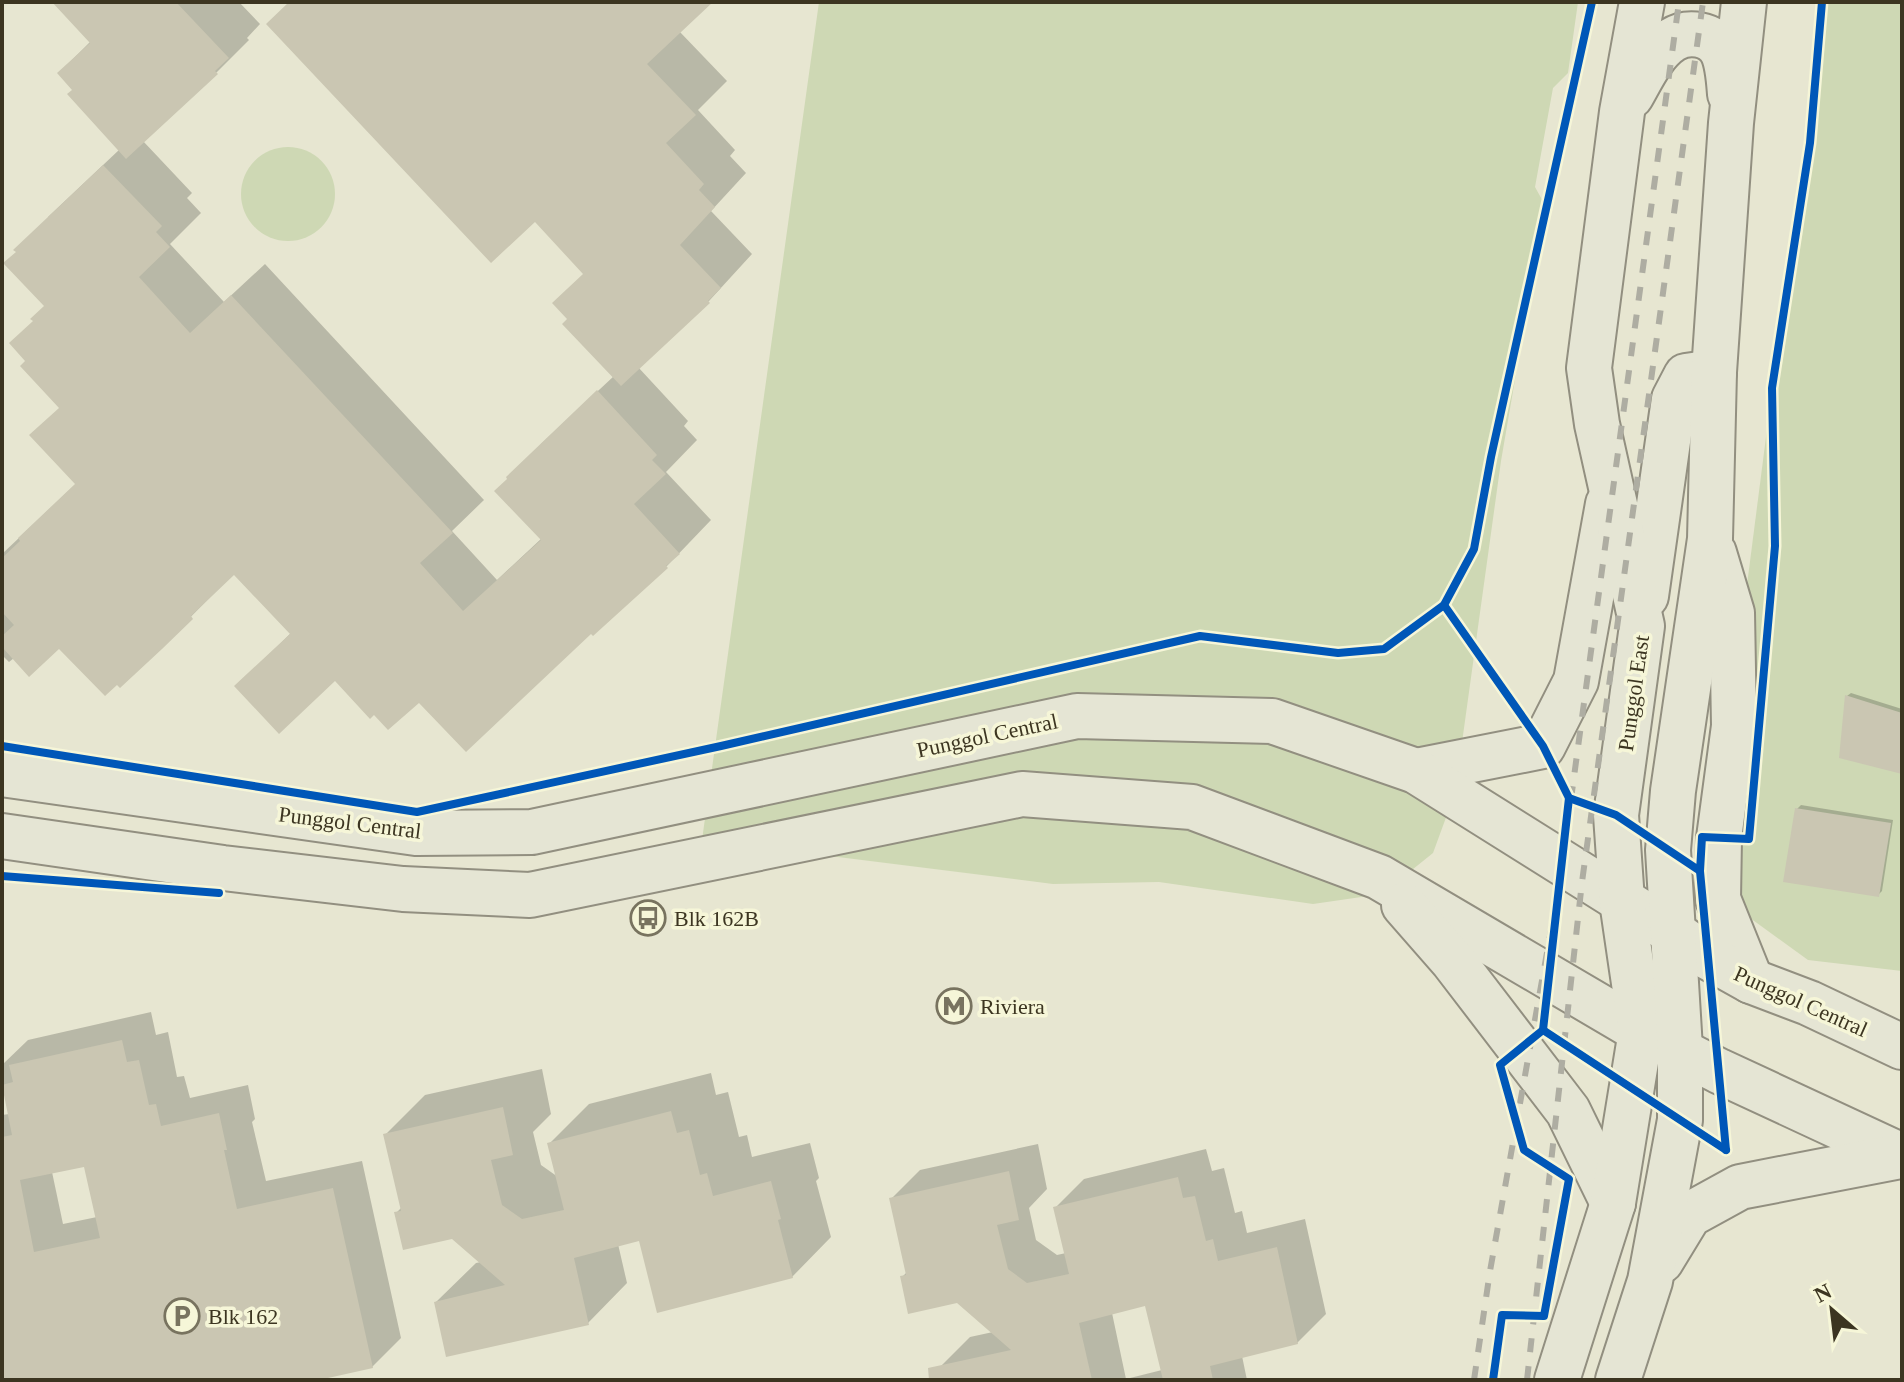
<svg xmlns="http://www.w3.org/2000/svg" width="1904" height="1382" viewBox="0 0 1904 1382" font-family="'Times New Roman',serif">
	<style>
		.green { fill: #ced8b4 }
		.shadow { fill: #0003; fill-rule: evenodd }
		.building { fill: #cac6b2; fill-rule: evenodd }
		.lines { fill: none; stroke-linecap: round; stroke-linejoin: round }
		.major-casing { stroke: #928f80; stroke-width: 48 }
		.major { stroke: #e5e5d4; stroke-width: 44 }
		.rail { stroke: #aeada2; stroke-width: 6; stroke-dasharray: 14 14; stroke-linecap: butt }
		.cycleway-casing { stroke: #f6f6d8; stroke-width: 13 }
		.cycleway { stroke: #0057b8; stroke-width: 8 }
		.labels { text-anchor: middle; stroke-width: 7; stroke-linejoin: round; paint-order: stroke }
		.street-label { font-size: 22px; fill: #3c3521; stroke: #f6f6d8 }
		.poi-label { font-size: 22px; fill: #3c3521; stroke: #f6f6d8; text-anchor: start }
	</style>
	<rect width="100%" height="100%" fill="#e7e6d1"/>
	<g class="green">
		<polygon points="819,2 1578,2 1568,73 1553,88 1535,187 1545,205 1501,461 1455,793 1433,853 1382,894 1313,904 1159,882 1053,884 702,840"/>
		<polygon points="1822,2 1902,2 1902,971 1808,960 1739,910 1713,849"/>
		<circle cx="288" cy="194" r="47"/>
	</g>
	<g class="shadow">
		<polygon points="54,2 239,2 260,24 247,38 249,40 217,72 143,141 192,193 187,198 201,213 170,244 224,302 265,264 484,500 452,531 497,580 542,538 541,444 614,376 569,319 585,273 535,219 291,2 711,2 679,31 727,81 698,110 735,150 730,156 746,173 711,211 752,254 709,301 638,367 688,421 684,426 697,440 666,472 711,520 666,567 592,631 419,700 335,678 237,686 291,633 235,572 161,647 60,646 14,658 9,662 2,655 2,554 77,483 61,407 27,361 35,320 46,306 48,217 120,149 59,73 91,41"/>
		<polygon points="1851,693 1902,709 1902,771 1847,696"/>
		<polygon points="1801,805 1893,820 1882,891 1878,895 1797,809"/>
		<path d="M 151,1012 L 156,1035 L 168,1032 L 177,1077 L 184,1076 L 190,1098 L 248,1085 L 255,1119 L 252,1122 L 266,1181 L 362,1161 L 401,1338 L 372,1367 L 309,1380 L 2,1380 L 2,1115 L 9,1114 L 2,1082 L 2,1065 L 28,1040 ZM 86,1165 L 97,1217 L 63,1224 L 52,1172 Z"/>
		<polygon points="542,1069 551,1114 533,1132 541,1165 558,1177 549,1144 589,1104 711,1073 716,1095 728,1092 739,1137 747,1135 752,1157 810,1143 819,1178 816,1181 831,1237 792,1277 640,1239 618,1244 627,1283 588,1323 436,1302 476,1263 481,1262 453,1237 396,1213 402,1207 385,1135 425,1095"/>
		<path d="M 1038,1144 L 1047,1189 L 1029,1208 L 1036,1240 L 1057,1255 L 1066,1253 L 1055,1208 L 1084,1179 L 1206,1149 L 1212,1171 L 1224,1168 L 1235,1213 L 1242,1211 L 1247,1233 L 1305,1219 L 1326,1314 L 1297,1343 L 1242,1356 L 1247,1380 L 944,1380 L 941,1366 L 970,1337 L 993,1332 L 958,1301 L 902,1277 L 907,1272 L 891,1199 L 920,1170 ZM 1146,1304 L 1162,1370 L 1126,1379 L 1112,1313 Z"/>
	</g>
	<g class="building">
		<polygon points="52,2 176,2 229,58 215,71 218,74 126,159 67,94 72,90 57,73 90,43"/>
		<polygon points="289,2 713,2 647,64 696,115 666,143 704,184 699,190 715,207 680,245 721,288 708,301 710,303 621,386 562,324 567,319 552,303 583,274 535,222 491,263 266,24"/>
		<polygon points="103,165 162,226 156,232 170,247 139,277 190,333 231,295 453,533 420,563 463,611 541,540 494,491 507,479 506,477 597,390 657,455 652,460 666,474 634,504 680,554 666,566 668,568 593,636 591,634 466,752 419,703 388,730 374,715 370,719 335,681 279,734 234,686 290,634 234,575 191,616 193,619 162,649 120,688 117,685 105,696 59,649 29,677 2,647 2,636 14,625 2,612 2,558 20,541 18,538 75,484 29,435 59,408 20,366 25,361 9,343 33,321 30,319 44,306 3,263 16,252 13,250"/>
		<polygon points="1845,695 1902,713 1902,774 1839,758"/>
		<polygon points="1795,808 1891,823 1879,897 1783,882"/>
		<path d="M 122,1040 L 127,1062 L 139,1060 L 149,1105 L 156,1104 L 161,1126 L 219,1113 L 227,1150 L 224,1150 L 237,1209 L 333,1188 L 373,1368 L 319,1380 L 2,1380 L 2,1137 L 12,1135 L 2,1085 L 13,1082 L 9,1065 ZM 84,1167 L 100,1238 L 34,1252 L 20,1180 Z"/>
		<polygon points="503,1107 513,1155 491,1160 502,1205 522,1219 564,1210 547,1143 671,1111 677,1133 689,1130 700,1175 707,1173 713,1196 771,1181 781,1219 778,1220 793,1278 657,1313 639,1241 574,1258 589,1325 446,1357 434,1302 505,1285 452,1239 403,1250 394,1212 401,1211 383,1134"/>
		<polygon points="1009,1171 1019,1220 997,1225 1008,1269 1027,1283 1069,1274 1053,1207 1178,1177 1183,1198 1195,1196 1206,1241 1213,1239 1218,1261 1277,1247 1298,1344 1210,1366 1213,1380 1163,1380 1145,1306 1079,1323 1092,1380 929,1380 928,1368 1011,1350 957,1303 908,1314 900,1276 906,1275 889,1198"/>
	</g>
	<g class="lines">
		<defs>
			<g id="major">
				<path d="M 1631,96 C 1642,77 1653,52 1672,40 C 1688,30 1712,33 1722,51 C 1728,63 1729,81 1730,94"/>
				<polyline points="1714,553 1732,613 1734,726 1719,838 1718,899 1751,981"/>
				<polyline points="1646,596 1674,399 1686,376 1714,372"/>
				<polyline points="1416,771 1543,746 1576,681 1608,504"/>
				<polyline points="2,774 416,833 532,832 1077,716 1272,721 1416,771 1671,931 1708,957 1751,981 1809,1003 1902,1047"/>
				<polyline points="2,836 223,868 403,889 530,895 1022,794 1192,807 1379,877 1641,1031 1719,1071 1902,1156"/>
				<polyline points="1404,905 1453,961 1568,1111 1613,1203"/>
				<polyline points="1661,1261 1689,1215 1740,1187 1900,1156"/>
				<polyline points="1557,1380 1613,1203 1641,1031 1622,901 1616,815 1642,626 1597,424 1589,368 1622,112 1642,2"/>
				<polyline points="1618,1380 1650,1281 1680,1120 1680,1049 1668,850 1673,791 1710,539 1714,372 1731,123 1744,2"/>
			</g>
		</defs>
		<use href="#major" class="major-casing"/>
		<use href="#major" class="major"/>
		<g class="rail">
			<polyline points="1474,1380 1490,1271 1560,880 1679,2"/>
			<polyline points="1527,1380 1582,882 1703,2"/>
		</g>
		<defs>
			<g id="cycleway">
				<polyline points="1444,605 1543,746 1569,798 1616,815 1700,871 1702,837 1749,839 1775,546 1772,388 1810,143 1822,2"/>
				<polyline points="2,746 417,812 721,746 1200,636 1338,653 1384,649 1444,605 1474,549 1491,457 1592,2"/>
				<polyline points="1700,871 1726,1150"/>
				<polyline points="2,876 219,893"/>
				<polyline points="1543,1030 1726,1150"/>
				<polyline points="1493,1380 1502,1315 1544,1316 1569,1179 1524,1150 1500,1065 1543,1030 1569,798"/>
			</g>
		</defs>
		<use href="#cycleway" class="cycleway-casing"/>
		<use href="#cycleway" class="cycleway"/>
	</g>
	<defs>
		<symbol id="bus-ring" viewBox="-11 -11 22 22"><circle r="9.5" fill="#f6f6d8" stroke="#78735f" stroke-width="1.5"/><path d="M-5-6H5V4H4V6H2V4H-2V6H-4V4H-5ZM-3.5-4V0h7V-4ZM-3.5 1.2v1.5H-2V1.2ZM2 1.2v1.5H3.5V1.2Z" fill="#78735f"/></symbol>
		<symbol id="metro-ring" viewBox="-11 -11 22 22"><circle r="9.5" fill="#f6f6d8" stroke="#78735f" stroke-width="1.5"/><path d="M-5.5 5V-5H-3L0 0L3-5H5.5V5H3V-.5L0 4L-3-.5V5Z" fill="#78735f"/></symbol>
		<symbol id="parking-ring" viewBox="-11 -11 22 22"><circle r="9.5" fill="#f6f6d8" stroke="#78735f" stroke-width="1.5"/><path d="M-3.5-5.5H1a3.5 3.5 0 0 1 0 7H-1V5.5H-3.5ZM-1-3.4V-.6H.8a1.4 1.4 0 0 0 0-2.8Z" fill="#78735f"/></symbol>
	</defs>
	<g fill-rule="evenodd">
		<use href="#bus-ring" x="628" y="898" width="40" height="40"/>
		<use href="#metro-ring" x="934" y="986" width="40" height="40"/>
		<use href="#parking-ring" x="162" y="1296" width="40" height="40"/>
	</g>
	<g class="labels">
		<g class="street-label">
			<text transform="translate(1633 693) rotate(-82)" y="8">Punggol East</text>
			<text transform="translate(987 735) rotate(-12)" y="8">Punggol Central</text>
			<text transform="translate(350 822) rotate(7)" y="8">Punggol Central</text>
			<text transform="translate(1801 1001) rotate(24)" y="8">Punggol Central</text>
		</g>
		<g class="poi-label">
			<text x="674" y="926">Blk 162B</text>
			<text x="980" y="1014">Riviera</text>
			<text x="208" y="1324">Blk 162</text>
		</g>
	</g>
	<rect width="1904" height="1382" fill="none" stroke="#3c3521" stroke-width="8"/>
	<g transform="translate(1832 1310) rotate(332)" stroke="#f6f6d8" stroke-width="6" paint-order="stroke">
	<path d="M0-6L14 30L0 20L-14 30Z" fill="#3c3521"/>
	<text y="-12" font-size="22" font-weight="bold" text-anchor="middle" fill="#3c3521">N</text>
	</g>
</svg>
